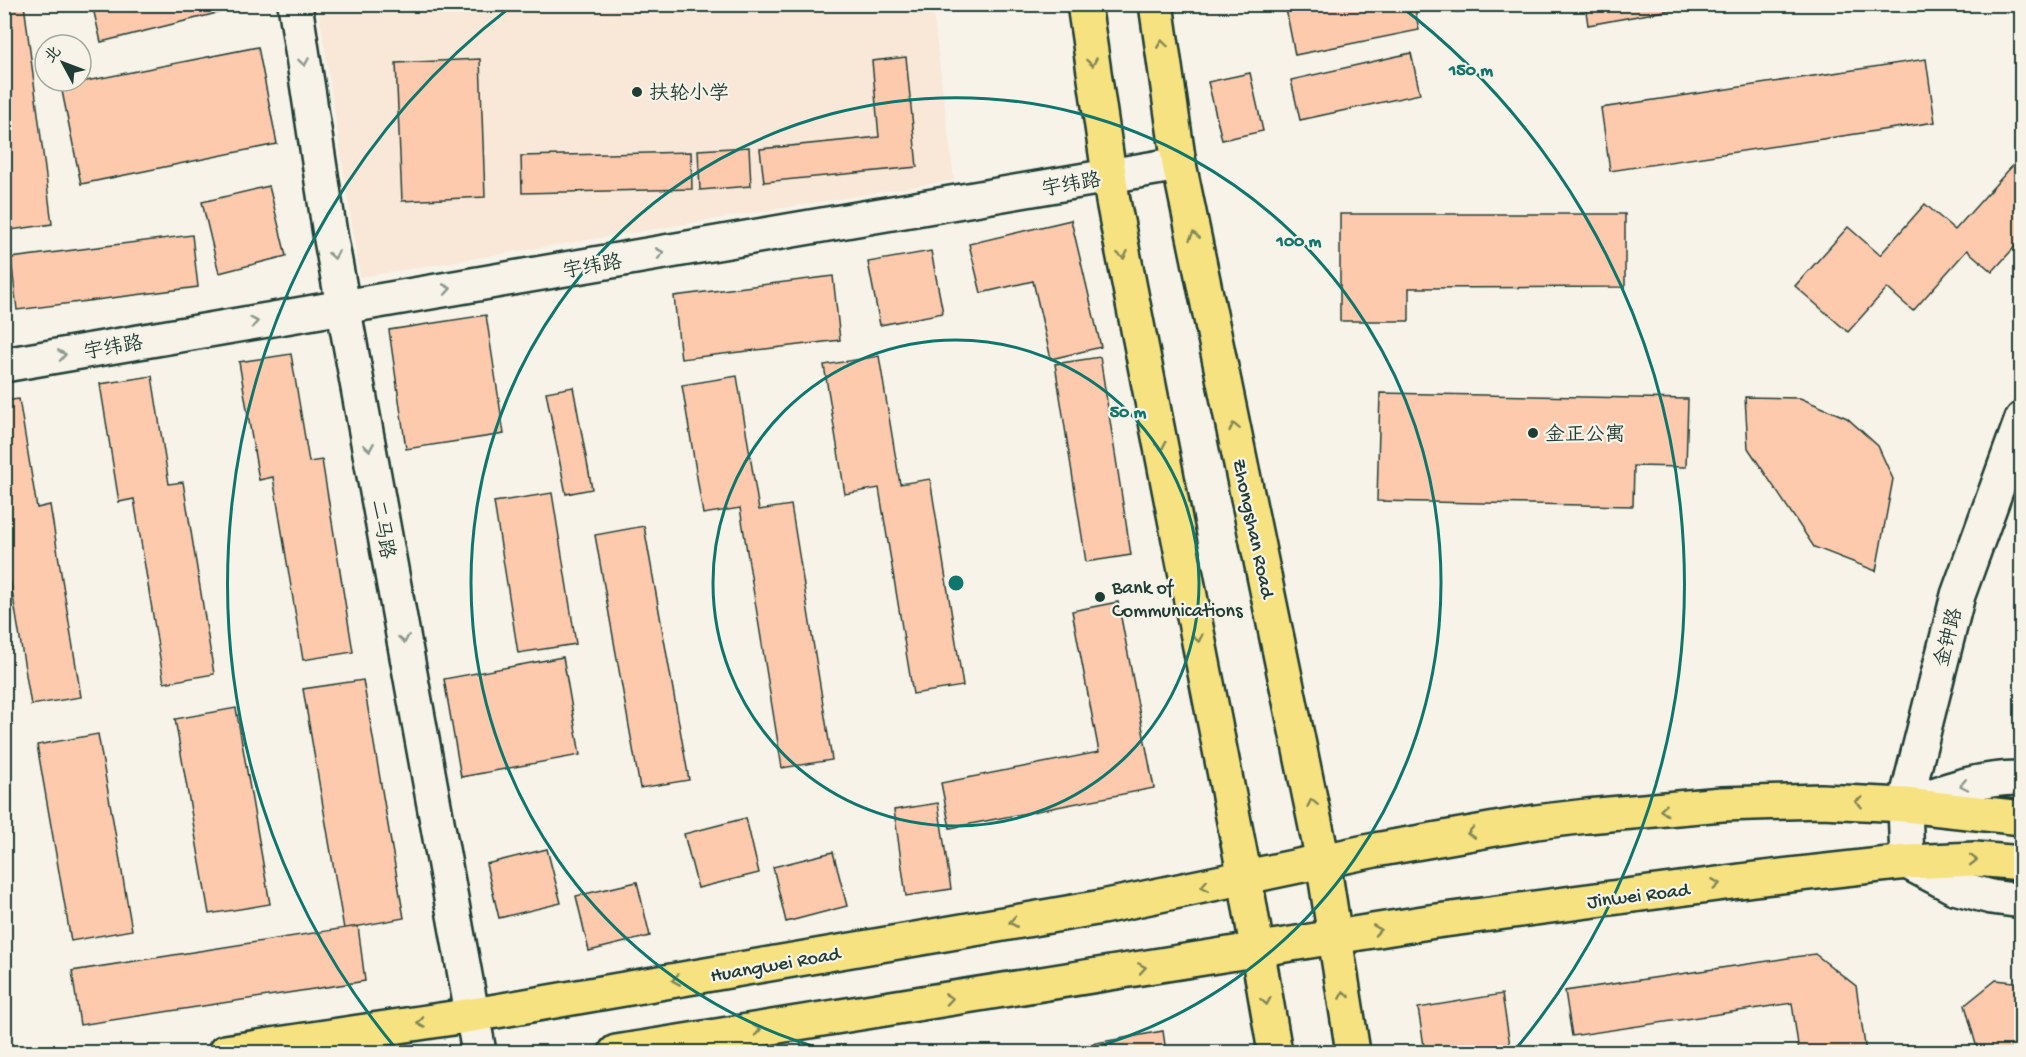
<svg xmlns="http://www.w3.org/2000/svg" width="2026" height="1057" viewBox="0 0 2026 1057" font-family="'Gochi Hand','LXGW WenKai TC',sans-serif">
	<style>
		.built { fill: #f9e7d7 }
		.building { fill: #fecaae; stroke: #1f3d34; stroke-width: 1.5 }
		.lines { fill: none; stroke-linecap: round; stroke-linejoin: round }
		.minor-casing { stroke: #1f3d34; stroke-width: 38 }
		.major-casing { stroke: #1f3d34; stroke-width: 38 }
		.minor { stroke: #f7f3e8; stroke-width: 33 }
		.major { stroke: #f7e281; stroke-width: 33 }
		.oneway { stroke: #808757 }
		.oneway2 { stroke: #8b988e }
		.ring { fill: none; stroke: #0f766e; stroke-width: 3 }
		.poi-dot { fill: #1f3d34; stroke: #f7f3e8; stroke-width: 2 }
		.labels { text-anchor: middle; stroke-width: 4.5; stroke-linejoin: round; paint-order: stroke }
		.poi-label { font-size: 20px; fill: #1f3d34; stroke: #f7f3e8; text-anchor: start }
		.street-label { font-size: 20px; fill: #1f3d34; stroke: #f7f3e8 }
		.centre { fill: #0f766e; stroke: #f7f3e8; stroke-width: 3 }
		.ring-label { font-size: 18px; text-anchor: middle; font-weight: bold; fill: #0f766e; stroke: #f7f3e8; stroke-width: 4.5; stroke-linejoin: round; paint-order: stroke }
	</style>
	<rect width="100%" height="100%" fill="#f7f3e8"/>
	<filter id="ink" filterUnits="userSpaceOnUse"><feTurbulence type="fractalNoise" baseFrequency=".0167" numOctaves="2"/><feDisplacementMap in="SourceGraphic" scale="12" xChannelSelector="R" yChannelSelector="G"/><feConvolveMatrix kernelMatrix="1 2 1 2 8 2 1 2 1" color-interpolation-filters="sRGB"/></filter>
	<g filter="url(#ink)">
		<polygon class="built" points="318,5 932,5 954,180 360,277"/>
		<g class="building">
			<polygon points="4,4 24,4 52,224 4,231"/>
			<polygon points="92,4 253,4 101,42"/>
			<polygon points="1285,4 1414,4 1419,30 1295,55"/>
			<polygon points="1455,4 1500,4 1457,12"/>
			<polygon points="1585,4 1703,4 1588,25"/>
			<polygon points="258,47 277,144 81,184 61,86"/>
			<polygon points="1411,53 1420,94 1300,120 1291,80"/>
			<polygon points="906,57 917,167 764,182 760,149 879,137 872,61"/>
			<polygon points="480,59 485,197 402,201 396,63"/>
			<polygon points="1926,59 1935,122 1610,171 1601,108"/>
			<polygon points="1250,73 1263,131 1222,140 1208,82"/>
			<polygon points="749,147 751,186 700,190 698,150"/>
			<polygon points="691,152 692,189 522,193 521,156"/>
			<polygon points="2022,155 2022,239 1992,272 1967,250 1913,311 1887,288 1848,332 1795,286 1848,227 1880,255 1925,204 1955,230"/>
			<polygon points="269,186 286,256 219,273 202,202"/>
			<polygon points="1340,214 1625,214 1625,287 1409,288 1409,321 1340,321"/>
			<polygon points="1071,220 1101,347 1051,359 1033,281 981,293 969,244"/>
			<polygon points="192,235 198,287 17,310 11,258"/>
			<polygon points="931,251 943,313 880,325 868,262"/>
			<polygon points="833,276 840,340 681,359 674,296"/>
			<polygon points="486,315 504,434 406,449 389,330"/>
			<polygon points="291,354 309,462 322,460 353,652 303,660 273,477 259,480 239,362"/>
			<polygon points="879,356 900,484 930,479 963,686 913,694 879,488 845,494 824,365"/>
			<polygon points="1100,357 1131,555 1086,562 1055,364"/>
			<polygon points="152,376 169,484 183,482 214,674 164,683 134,499 119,502 100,384"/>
			<polygon points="737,376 759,510 791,505 832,760 782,768 740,508 703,514 682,385"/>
			<polygon points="573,387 592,489 566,494 546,392"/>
			<polygon points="1380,393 1688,399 1686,467 1634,466 1633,506 1377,501"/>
			<polygon points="1745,397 1800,398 1847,418 1878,446 1893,479 1876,571 1814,547 1748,448"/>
			<polygon points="19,399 37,508 50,505 81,697 31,705 4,542 4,401"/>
			<polygon points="552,493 576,644 518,653 494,502"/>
			<polygon points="644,526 689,780 640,788 595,535"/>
			<polygon points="1118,602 1154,788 950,828 941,783 1099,752 1072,611"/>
			<polygon points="563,657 580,755 461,777 444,679"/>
			<polygon points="363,680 404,918 344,929 303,689"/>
			<polygon points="236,708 270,904 209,914 175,719"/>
			<polygon points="98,734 132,930 71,941 37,745"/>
			<polygon points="938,803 951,889 906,896 894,810"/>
			<polygon points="746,818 759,873 698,888 684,834"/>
			<polygon points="547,849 561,903 499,918 486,864"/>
			<polygon points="833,852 847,906 786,922 773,867"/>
			<polygon points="637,882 650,936 589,951 576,896"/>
			<polygon points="358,926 365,981 80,1025 72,971"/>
			<polygon points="1815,954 1856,986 1866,1052 1799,1052 1792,1003 1572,1036 1565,991"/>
			<polygon points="1996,980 2022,983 2022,1052 1978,1052 1965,1005"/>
			<polygon points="1502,994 1511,1052 1425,1052 1418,1008"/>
			<polygon points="1163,1031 1166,1052 1047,1052"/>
		</g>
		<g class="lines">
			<defs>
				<g id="minor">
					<polyline points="295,4 330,234 479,1052"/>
					<polyline points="4,365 1179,164"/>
					<polyline points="2022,419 1958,595 1905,805 1907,862 1954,887 1991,897 2022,901"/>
					<path d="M 1905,805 C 1944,791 1980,777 2022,778"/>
				</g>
				<g id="major">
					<polyline points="1084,4 1113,201 1245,878 1275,1052"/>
					<polyline points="1156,4 1179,164 1323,861 1353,1052"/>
					<polyline points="225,1052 473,1015 1102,907 1375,850 1536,822 1587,816 1722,804 1821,801 1905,805 2022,818"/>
					<polyline points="616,1052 1429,922 1755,879 1907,862 1975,859 2022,863"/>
				</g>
			</defs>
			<use href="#minor" class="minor-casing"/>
			<use href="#major" class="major-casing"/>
			<use href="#minor" class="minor"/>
			<use href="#major" class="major"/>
		</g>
		<defs><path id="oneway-chevron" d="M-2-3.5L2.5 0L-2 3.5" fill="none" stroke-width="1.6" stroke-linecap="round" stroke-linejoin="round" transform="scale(1.5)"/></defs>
		<g class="oneway">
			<use href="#oneway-chevron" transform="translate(1162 44) rotate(-98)"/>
			<use href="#oneway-chevron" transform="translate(1092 62) rotate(81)"/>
			<use href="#oneway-chevron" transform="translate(1194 236) rotate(-102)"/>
			<use href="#oneway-chevron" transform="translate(1123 255) rotate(79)"/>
			<use href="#oneway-chevron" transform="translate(1234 427) rotate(-102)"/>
			<use href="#oneway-chevron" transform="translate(1161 446) rotate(79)"/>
			<use href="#oneway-chevron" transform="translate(1198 638) rotate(79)"/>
			<use href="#oneway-chevron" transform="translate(1859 802) rotate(-177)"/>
			<use href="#oneway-chevron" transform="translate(1312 803) rotate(-102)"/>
			<use href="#oneway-chevron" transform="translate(1664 810) rotate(175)"/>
			<use href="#oneway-chevron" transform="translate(1471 833) rotate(170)"/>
			<use href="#oneway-chevron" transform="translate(1973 860)"/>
			<use href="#oneway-chevron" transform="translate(1716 884) rotate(-7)"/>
			<use href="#oneway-chevron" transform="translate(1205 886) rotate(169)"/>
			<use href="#oneway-chevron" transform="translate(1013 922) rotate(170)"/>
			<use href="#oneway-chevron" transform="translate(1377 930) rotate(-9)"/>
			<use href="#oneway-chevron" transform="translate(1142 968) rotate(-9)"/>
			<use href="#oneway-chevron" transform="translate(676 980) rotate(170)"/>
			<use href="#oneway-chevron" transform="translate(1344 995) rotate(-99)"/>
			<use href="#oneway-chevron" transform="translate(949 999) rotate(-9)"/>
			<use href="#oneway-chevron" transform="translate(1266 1001) rotate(80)"/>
			<use href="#oneway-chevron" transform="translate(421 1023) rotate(171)"/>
			<use href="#oneway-chevron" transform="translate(757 1030) rotate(-9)"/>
		</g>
		<g class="oneway2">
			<use href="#oneway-chevron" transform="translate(304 62) rotate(81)"/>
			<use href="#oneway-chevron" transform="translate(660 253) rotate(-10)"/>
			<use href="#oneway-chevron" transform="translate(334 255) rotate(80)"/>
			<use href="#oneway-chevron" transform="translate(447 289) rotate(-10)"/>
			<use href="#oneway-chevron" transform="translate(254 322) rotate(-10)"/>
			<use href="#oneway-chevron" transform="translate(62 355) rotate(-10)"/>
			<use href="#oneway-chevron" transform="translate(369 447) rotate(80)"/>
			<use href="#oneway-chevron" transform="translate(404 639) rotate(80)"/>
			<use href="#oneway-chevron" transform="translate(1964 785) rotate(168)"/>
		</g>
	</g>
	<g class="ring">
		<circle cx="956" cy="583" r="243"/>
		<path d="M830 1051A485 485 0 1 1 1082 1051"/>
		<path d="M398 1051A728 728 0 0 1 513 5M1399 5A728 728 0 0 1 1514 1051"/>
	</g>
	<g class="poi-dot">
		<circle cx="637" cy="92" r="6"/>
		<circle cx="1533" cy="433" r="6"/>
		<circle cx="1100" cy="597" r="6"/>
	</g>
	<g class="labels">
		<g class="poi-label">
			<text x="649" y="99">扶轮小学</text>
			<text x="1545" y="440">金正公寓</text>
			<text x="1112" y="593">Bank of<tspan x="1112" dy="23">Communications</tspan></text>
		</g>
		<g class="street-label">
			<text transform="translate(1071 183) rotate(-10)" y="7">宇纬路</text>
			<text transform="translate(592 265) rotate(-10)" y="7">宇纬路</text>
			<text transform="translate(113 346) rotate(-10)" y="7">宇纬路</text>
			<text transform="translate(1255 528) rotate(78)" y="7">Zhongshan Road</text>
			<text transform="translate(384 529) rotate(80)" y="7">二马路</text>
			<text transform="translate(1947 637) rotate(-76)" y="7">金钟路</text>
			<text transform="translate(1638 894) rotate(-7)" y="7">Jinwei Road</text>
			<text transform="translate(775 963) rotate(-10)" y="7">Huangwei Road</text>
		</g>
	</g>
	<circle cx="956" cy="583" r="9" class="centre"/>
	<g class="ring-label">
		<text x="1471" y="75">150 m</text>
		<text x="1299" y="246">100 m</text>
		<text x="1128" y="417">50 m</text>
	</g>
	<rect width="2026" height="1057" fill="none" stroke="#f7f3e8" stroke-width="24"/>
	<rect x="12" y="12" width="2002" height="1033" fill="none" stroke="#1f3d34" stroke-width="2" filter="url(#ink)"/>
	<g transform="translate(63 63) rotate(311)"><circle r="28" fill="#f7f3e8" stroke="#a1aaa0" stroke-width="1.5"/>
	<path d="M0-4.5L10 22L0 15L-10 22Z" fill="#1f3d34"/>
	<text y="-9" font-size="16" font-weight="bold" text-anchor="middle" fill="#1f3d34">北</text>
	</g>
</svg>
